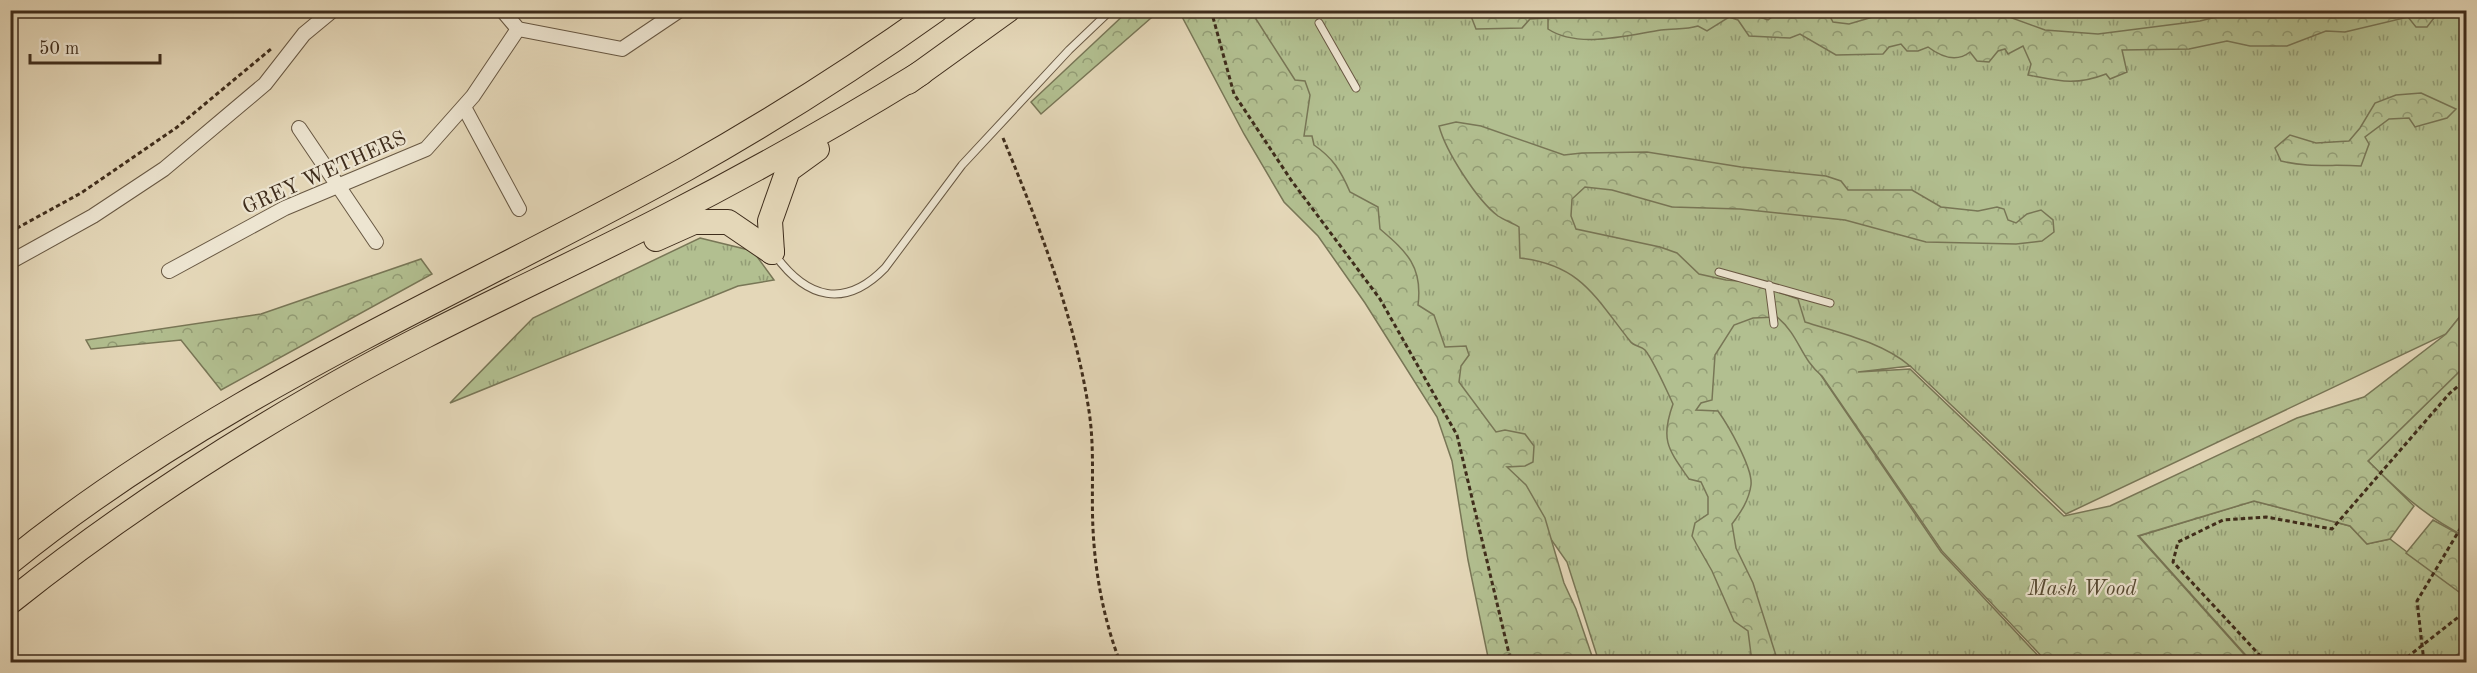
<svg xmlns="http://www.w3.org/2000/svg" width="2477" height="673" viewBox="0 0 2477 673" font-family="'Old Standard TT',serif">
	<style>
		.grass { fill: url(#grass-tufts); stroke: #787656; stroke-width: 1.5 }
		.forest { fill: url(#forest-crowns); stroke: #787656; stroke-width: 1.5 }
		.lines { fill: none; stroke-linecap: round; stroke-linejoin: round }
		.service-casing { stroke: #685843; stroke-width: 9 }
		.minor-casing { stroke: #685843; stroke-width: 16 }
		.trunk-casing { stroke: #3f2d1c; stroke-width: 26 }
		.path { stroke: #3f2d1c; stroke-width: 3; stroke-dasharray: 4.5 3; stroke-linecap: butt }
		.service { stroke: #ede5d1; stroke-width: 7 }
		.minor { stroke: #ede5d1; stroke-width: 14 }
		.trunk { stroke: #e4d7b8; stroke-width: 24 }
		.labels { text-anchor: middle; stroke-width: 4.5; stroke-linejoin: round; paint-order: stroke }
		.street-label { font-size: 21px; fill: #3f2d1c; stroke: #ede5d1 }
		.park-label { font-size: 21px; font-style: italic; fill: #564a33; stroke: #ede5d1 }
	</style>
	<defs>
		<pattern id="grass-tufts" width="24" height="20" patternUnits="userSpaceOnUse" patternTransform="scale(1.5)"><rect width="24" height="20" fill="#b2bf90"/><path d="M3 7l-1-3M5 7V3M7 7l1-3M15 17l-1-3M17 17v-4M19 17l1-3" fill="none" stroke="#929c75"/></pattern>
		<pattern id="forest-crowns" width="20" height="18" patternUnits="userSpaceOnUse" patternTransform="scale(1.5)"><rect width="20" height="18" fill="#b2bf90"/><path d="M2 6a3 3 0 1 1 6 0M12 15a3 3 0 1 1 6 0" fill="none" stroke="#929c75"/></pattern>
	</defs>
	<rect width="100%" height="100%" fill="#e4d7b8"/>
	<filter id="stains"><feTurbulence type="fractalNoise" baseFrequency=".00333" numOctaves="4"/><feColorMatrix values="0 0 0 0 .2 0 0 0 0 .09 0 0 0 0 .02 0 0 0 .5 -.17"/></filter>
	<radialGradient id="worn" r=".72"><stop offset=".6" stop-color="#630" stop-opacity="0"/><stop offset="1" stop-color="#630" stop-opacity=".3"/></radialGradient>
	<g class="grass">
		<polygon points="1180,11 2466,11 2466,309 2446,334 2066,514 1910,366 1820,374 1941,552 2044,662 1599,662 1567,562"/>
		<polygon points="700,238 753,251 774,280 738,286 450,403 533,318"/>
		<path d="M 2466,365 L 2466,537 C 2423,515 2402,494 2368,461 Z"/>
		<polygon points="2254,501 2350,526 2367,544 2390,539 2466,597 2466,649 2446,662 2252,662 2139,536"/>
	</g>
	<g class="forest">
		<path d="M 1749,10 L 1751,14 L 1768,20 L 1780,11 L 1827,11 L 1833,22 L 1849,24 L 1883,14 L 1915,11 L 1990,10 L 2045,30 L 2098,34 L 2200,21 L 2240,11 L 2434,10 L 2437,14 L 2427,27 L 2416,27 L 2408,17 L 2345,32 L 2326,31 L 2287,46 L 2250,46 L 2227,41 L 2189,49 L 2122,50 L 2127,72 L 2110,79 L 2106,74 C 2075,86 2059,81 2028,75 L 2031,64 L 2023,46 L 2008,54 L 2005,49 L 1998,51 L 1989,62 L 1977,61 L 1970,52 C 1956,63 1940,56 1928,47 L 1918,51 L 1907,51 L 1901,44 L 1889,47 L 1883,54 L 1836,55 L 1800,34 L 1790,38 L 1749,36 L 1738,20 L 1729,17 L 1707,31 L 1698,26 C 1685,30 1674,28 1661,30 C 1628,35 1578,49 1548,29 L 1548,18 L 1530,19 L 1522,28 L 1476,29 L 1469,11 Z"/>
		<polygon points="1128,11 1159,11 1041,114 1031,102"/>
		<path d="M 1179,11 L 1256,11 L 1256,19 L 1295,80 L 1305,81 L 1310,95 L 1304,136 L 1312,136 L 1314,145 C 1333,158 1341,171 1350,192 L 1378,207 L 1380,229 C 1407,252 1423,267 1418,305 L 1434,315 L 1445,347 L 1466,346 L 1469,355 L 1461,366 L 1459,382 L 1496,432 L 1505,430 L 1525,434 L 1534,446 L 1533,462 L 1525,466 L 1507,467 L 1526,485 L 1545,518 L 1564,583 L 1576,609 L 1594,662 L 1489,662 L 1468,560 L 1452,461 L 1437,417 L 1365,303 L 1318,236 L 1284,202 L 1244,134 Z"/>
		<path d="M 2421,93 L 2456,109 L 2447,118 L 2415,127 L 2409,118 L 2389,119 L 2365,137 L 2369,144 L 2361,166 C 2332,164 2310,168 2281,161 L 2275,148 L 2290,135 L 2316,143 L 2349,141 L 2360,128 L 2375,103 L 2396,95 Z"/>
		<path d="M 1456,122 L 1481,126 L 1564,155 L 1582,153 L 1647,152 L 1741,167 L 1826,176 L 1841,181 L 1848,190 L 1912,190 L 1941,207 L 1978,211 L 1997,207 L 2004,209 L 2008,220 L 2016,223 L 2027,214 L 2041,210 L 2053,220 L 2054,232 L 2042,241 L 2016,244 L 1926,242 L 1845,220 L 1740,209 L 1672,207 L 1612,190 L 1585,187 L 1572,199 L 1571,216 L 1576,229 L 1660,247 L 1677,253 L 1699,274 L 1726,280 L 1751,282 L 1798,299 L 1805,322 C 1840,333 1882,342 1910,366 L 1858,372 L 1910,369 L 2064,516 L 2110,506 L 2297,418 L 2364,397 L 2446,334 L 2466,309 L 2466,365 L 2368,461 L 2414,506 L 2390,539 L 2367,544 L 2350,526 L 2254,501 L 2138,536 L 2251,662 L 2047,662 L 1942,551 L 1822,376 C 1800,358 1800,336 1777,317 L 1753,318 L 1734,325 L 1715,355 L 1712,400 L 1701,403 L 1696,410 L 1718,411 C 1728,425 1753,468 1751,485 C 1749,500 1741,512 1732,524 L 1736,548 L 1753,583 L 1778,662 L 1752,662 L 1748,631 L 1734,621 L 1712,571 L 1692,536 L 1695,523 L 1708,514 L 1708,497 L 1701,482 L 1689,479 C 1668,449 1660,440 1673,404 C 1668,393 1652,358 1645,350 C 1641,346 1633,346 1630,341 C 1595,297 1581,265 1520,258 L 1519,227 C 1513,223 1504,220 1498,216 C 1477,200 1446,152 1439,126 Z"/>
		<polygon points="421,259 432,274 221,390 181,340 91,349 86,340 261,314"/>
		<polygon points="2433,520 2466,538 2466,597 2406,553"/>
	</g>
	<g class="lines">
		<defs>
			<g id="service">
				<polyline points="1319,23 1356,88"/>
				<path d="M 775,255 C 807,299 845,309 885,268 L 962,165 L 1069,50 L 1111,10"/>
				<polyline points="1719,272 1830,303"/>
				<polyline points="1769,285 1774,324"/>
			</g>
			<g id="minor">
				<polyline points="502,10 518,29 622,49 680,10"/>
				<polyline points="464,107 519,209"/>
				<polyline points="299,128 376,242"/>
				<polyline points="10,262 93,216 164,169 265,84 304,34 333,10"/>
				<polyline points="169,271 285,208 426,149 473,96 518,29"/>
			</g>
			<g id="trunk">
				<polyline points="908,82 1008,10"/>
				<polyline points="656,239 694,222 728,222 772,252"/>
				<polyline points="772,252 770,221 788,170 817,149"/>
				<path d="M 10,562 C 214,396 457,296 684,170 C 771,121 855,68 936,10"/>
				<path d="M 10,602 C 105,526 207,458 313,397 C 427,330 549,277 667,216 C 753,172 838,124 921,73"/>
			</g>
		</defs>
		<use href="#service" class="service-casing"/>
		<use href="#minor" class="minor-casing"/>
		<use href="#trunk" class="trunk-casing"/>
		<g class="path">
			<polyline points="1211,10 1234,94 1291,180 1380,299 1457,435 1511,662"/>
			<path d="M 1003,138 C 1039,225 1075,318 1089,411 C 1095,450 1091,490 1093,529 C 1095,573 1104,621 1120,662"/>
			<polyline points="10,232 81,193 176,128 271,49"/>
			<polyline points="2266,662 2173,562 2178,542 2223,520 2266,517 2332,529 2449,394 2466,379"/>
			<polyline points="2401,662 2466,611"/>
			<polyline points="2424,662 2417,601 2466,519"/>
		</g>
		<use href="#service" class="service"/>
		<use href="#minor" class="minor"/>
		<use href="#trunk" class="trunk"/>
	</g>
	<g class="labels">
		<g class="street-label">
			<text transform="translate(324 172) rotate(-24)" y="7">GREY WETHERS</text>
		</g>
		<g class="park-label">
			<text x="2082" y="595">Mash Wood</text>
		</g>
	</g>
	<rect width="2477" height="673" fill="none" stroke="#e4d7b8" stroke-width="36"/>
	<rect x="12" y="12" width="2453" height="649" fill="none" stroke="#3f2d1c" stroke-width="3"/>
	<rect x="18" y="18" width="2441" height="637" fill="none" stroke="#3f2d1c" stroke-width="1.5"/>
	<path d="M30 54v9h130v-9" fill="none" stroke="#3f2d1c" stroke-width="3"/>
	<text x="39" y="54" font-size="18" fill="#3f2d1c" stroke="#ede5d1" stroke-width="4.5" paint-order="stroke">50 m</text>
	<rect width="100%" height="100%" filter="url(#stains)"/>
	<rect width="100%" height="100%" fill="url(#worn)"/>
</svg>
